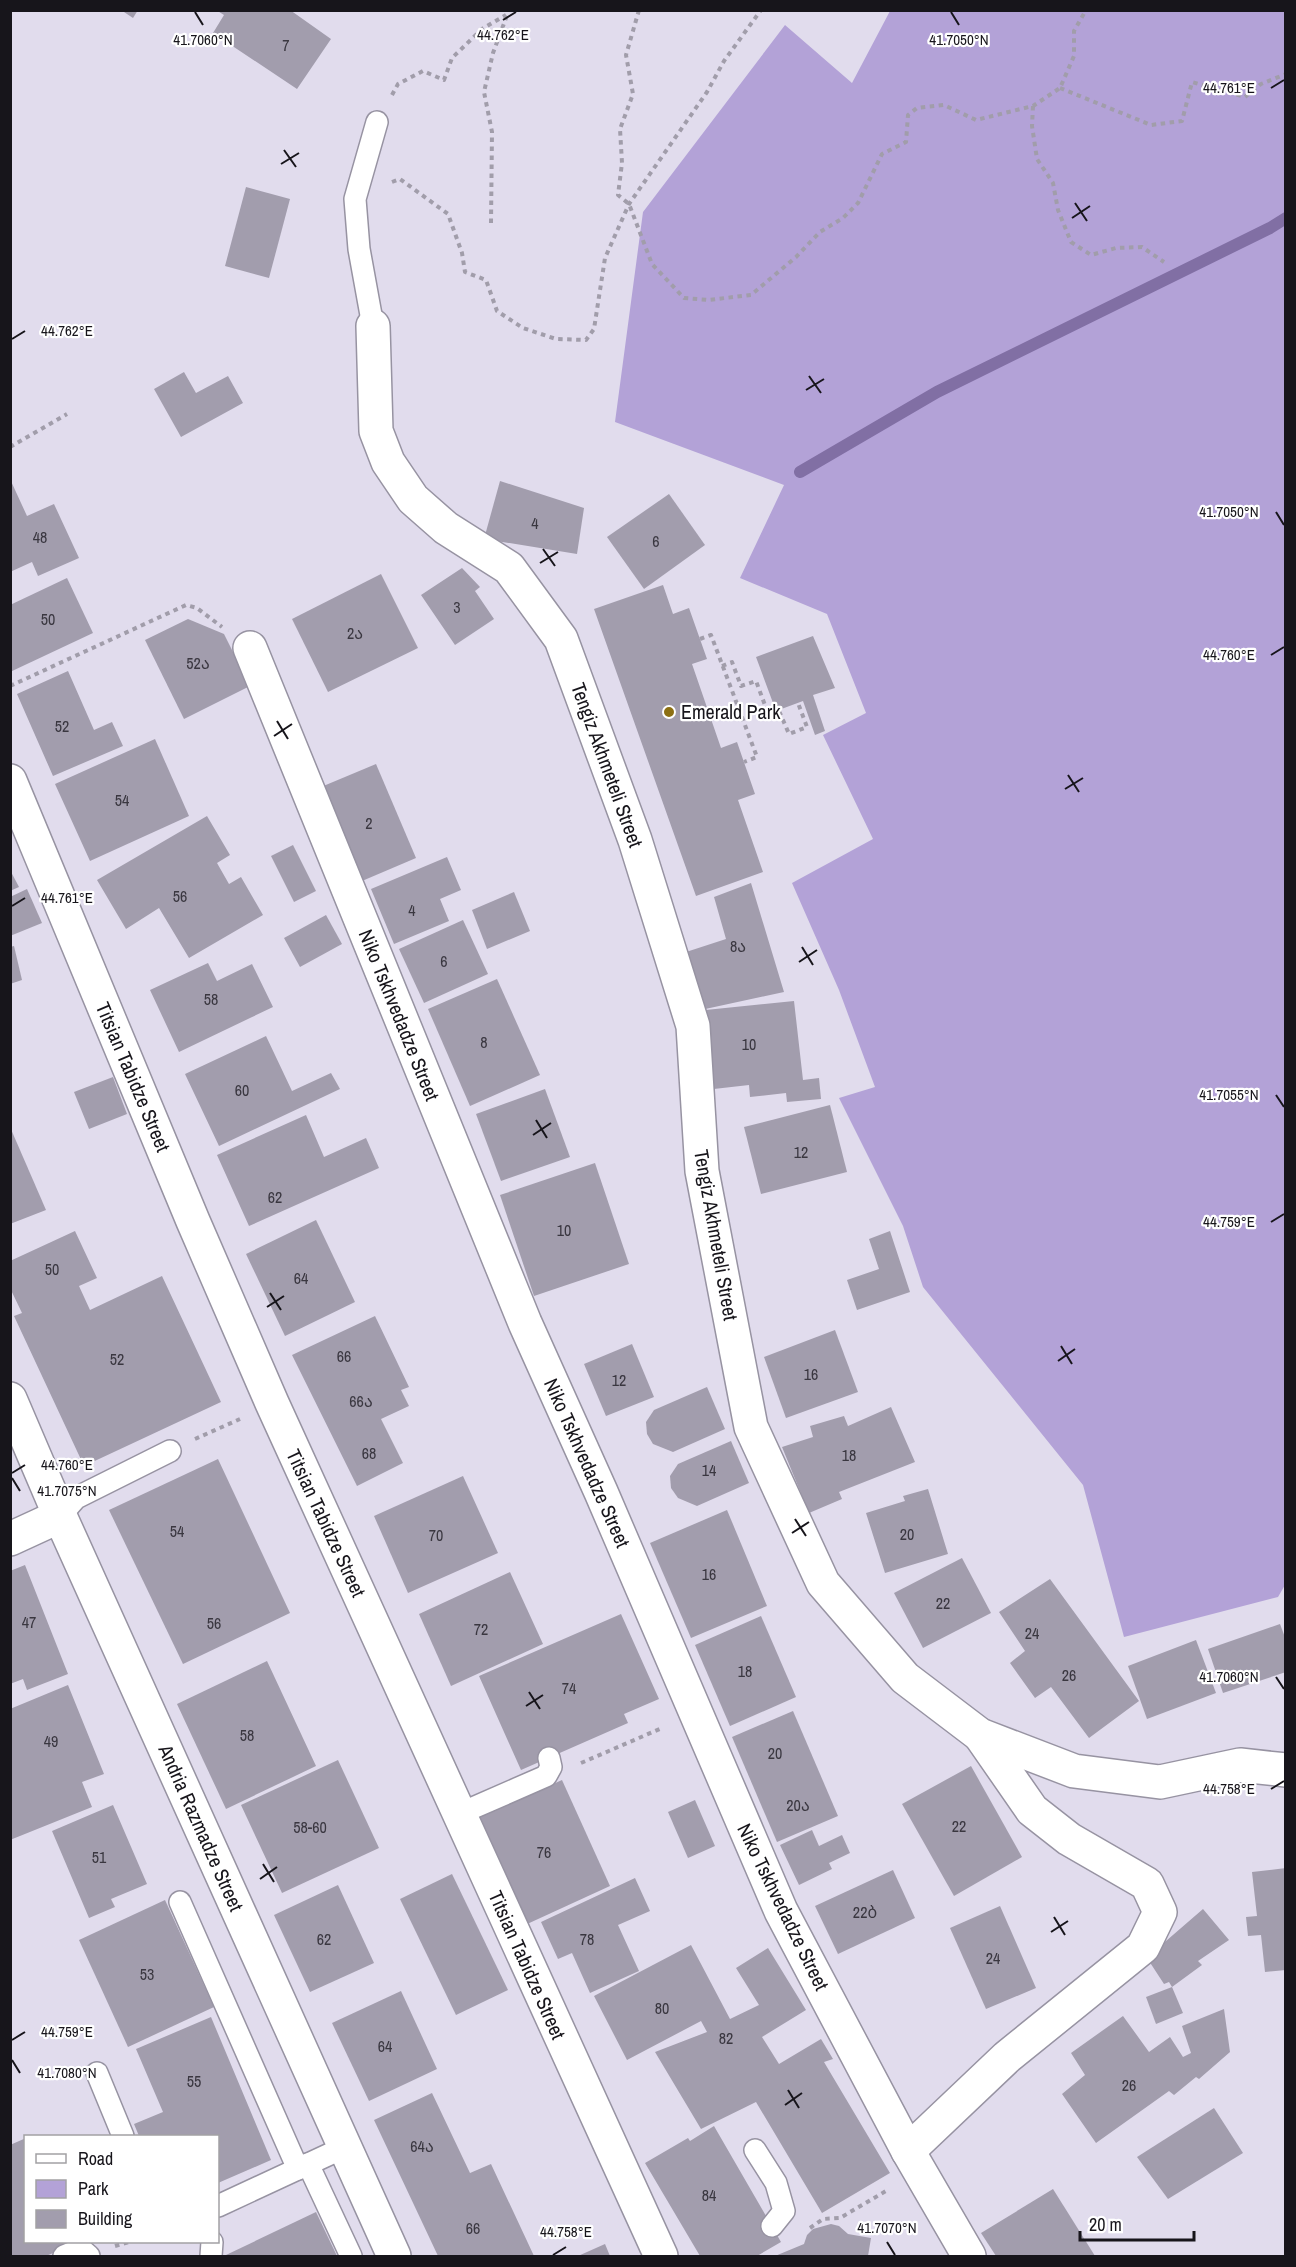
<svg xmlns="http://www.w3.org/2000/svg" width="1296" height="2267" viewBox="0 0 1296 2267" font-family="'Archivo Narrow','Noto Sans Georgian',sans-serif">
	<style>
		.green { fill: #b3a2d7 }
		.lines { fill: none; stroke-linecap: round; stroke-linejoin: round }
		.stream { stroke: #816fa4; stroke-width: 12 }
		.building { fill: #a29dad }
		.service-casing { stroke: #9793a2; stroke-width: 24 }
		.minor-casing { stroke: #9793a2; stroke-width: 36 }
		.path { stroke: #a19daa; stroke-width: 4; stroke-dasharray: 4.5 4.5; stroke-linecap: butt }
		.service { stroke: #fff; stroke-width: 21 }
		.minor { stroke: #fff; stroke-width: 33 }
		.ticks { fill: none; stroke: #17151b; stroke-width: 2 }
		.poi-dot { fill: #8d7013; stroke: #fff; stroke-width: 2 }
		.labels { text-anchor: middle; stroke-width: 4.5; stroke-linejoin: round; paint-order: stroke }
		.number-label { font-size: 16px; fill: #3a3740 }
		.poi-label { font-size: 20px; fill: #17151b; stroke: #fff; text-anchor: start }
		.street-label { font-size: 20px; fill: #17151b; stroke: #fff }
		.ticks-label { font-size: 15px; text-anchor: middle; fill: #17151b; stroke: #fff; stroke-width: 4.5; stroke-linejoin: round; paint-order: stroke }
	</style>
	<rect width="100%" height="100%" fill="#e1dced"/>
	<polygon class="green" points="890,11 1285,11 1285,1585 1278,1597 1124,1637 1083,1485 923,1287 903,1226 839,1098 875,1087 839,990 792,883 873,839 823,735 866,713 827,614 740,578 784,485 615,422 643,212 785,25 852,83"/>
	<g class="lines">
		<polyline class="stream" points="800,472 937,392 1270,228 1286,218"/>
	</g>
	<g class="building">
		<polygon points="121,10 138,10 133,18"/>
		<polygon points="216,10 290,10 331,39 297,89 213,33 224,15"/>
		<polygon points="246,187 290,199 269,278 225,266"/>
		<polygon points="184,372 196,393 228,376 243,403 181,437 154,389"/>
		<polygon points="10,479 27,516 54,504 79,558 38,576 32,562 10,572"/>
		<polygon points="500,481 584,508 577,554 484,539"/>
		<polygon points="669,494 705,545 644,589 607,537"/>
		<polygon points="462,568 480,587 475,591 494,619 455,645 421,595"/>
		<polygon points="381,574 418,648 328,692 292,619"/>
		<polygon points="67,578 93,633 10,672 10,605"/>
		<polygon points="663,585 673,614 689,608 707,659 692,664 721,748 737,742 755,794 738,800 763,872 696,896 594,609"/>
		<polygon points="188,619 224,634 250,686 184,719 145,640"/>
		<polygon points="813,636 835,688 813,695 825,731 815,735 803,701 776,711 756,657"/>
		<polygon points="68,671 94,730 112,722 123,746 53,776 17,694"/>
		<polygon points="155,739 189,816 90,861 55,784"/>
		<polygon points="376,764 416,858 362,881 321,787"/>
		<polygon points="207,816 230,855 217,863 229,884 241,877 263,915 189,958 159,908 126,929 97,880"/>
		<polygon points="293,845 316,891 294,902 271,856"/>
		<polygon points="447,857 461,890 440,899 449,921 394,944 371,889"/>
		<polygon points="10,870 19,887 10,891"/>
		<polygon points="751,883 784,992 696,1011 794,1001 803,1080 819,1078 821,1099 787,1102 786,1093 750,1097 749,1085 705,1090 683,953 726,939 714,897"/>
		<polygon points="27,889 42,923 10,936 10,897"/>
		<polygon points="514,892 530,931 487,949 472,910"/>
		<polygon points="326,915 342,944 300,967 284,938"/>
		<polygon points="463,920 488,974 424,1003 399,949"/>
		<polygon points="14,946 22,980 10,984 10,947"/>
		<polygon points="208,963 217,981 252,964 273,1007 179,1052 150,990"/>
		<polygon points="497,979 540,1075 470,1106 428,1009"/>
		<polygon points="266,1036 292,1091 331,1073 340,1089 219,1146 185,1074"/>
		<polygon points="113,1077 127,1114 89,1129 74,1092"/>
		<polygon points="545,1089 570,1157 501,1181 476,1114"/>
		<polygon points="830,1105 847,1172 761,1194 744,1127"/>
		<polygon points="306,1115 324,1157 366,1138 379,1168 249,1226 217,1155"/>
		<polygon points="10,1127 46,1210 10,1224"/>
		<polygon points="595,1163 629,1264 534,1296 500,1195"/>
		<polygon points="316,1220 355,1302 285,1336 246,1254"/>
		<polygon points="75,1231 97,1278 79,1286 90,1310 162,1276 221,1402 84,1466 14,1316 22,1313 10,1288 10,1261"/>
		<polygon points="890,1231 910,1292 857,1310 847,1280 879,1269 869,1239"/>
		<polygon points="375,1316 409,1387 401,1390 409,1406 381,1419 403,1463 357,1486 292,1355"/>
		<polygon points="835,1330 858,1392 786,1418 764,1357"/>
		<polygon points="632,1344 654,1397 606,1416 584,1364"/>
		<polygon points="707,1387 725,1429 673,1452 653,1444 647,1434 646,1422 654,1410"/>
		<polygon points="891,1407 915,1462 839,1492 842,1499 809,1513 782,1447 813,1437 810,1426 844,1416 848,1426"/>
		<polygon points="731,1441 749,1483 697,1506 678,1498 671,1488 670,1476 678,1464"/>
		<polygon points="218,1459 290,1613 183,1664 109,1510"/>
		<polygon points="463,1476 498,1553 408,1593 374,1516"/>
		<polygon points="928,1489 948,1554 885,1573 866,1513 905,1501 903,1496"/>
		<polygon points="727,1510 767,1606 691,1638 650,1543"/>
		<polygon points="962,1558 991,1613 923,1648 894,1593"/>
		<polygon points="25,1565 68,1674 27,1690 23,1679 10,1684 10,1571"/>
		<polygon points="510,1572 543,1644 451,1686 419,1614"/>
		<polygon points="1050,1579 1139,1701 1089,1738 1051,1687 1035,1698 1010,1663 1025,1651 999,1612"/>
		<polygon points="621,1614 659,1699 624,1714 628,1723 521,1770 479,1676"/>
		<polygon points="761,1616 796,1697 730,1726 695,1645"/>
		<polygon points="1280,1624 1286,1640 1286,1672 1223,1693 1208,1649"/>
		<polygon points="1196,1640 1216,1693 1147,1719 1128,1666"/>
		<polygon points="267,1661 316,1766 226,1809 177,1704"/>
		<polygon points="68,1685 104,1774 82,1782 92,1807 10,1840 10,1709"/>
		<polygon points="793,1711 838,1816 777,1842 732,1737"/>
		<polygon points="338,1760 379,1848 282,1893 241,1805"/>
		<polygon points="971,1766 1022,1857 954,1896 902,1804"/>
		<polygon points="562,1780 610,1886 525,1925 477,1818"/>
		<polygon points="695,1800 715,1846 688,1858 668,1812"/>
		<polygon points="113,1805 147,1884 111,1899 115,1907 89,1918 52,1831"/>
		<polygon points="812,1830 819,1846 842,1835 850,1853 829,1863 832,1869 799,1885 780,1845"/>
		<polygon points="1286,1868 1286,1970 1265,1972 1261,1935 1248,1936 1246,1917 1257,1916 1252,1872"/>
		<polygon points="893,1870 915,1918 838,1954 815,1906"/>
		<polygon points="452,1874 508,1990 456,2015 400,1899"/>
		<polygon points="635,1878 650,1911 618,1925 639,1971 590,1993 572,1953 558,1959 541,1922"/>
		<polygon points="338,1885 374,1963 310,1992 274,1915"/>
		<polygon points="165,1900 214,2007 128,2047 79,1940"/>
		<polygon points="1000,1906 1036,1988 986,2009 950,1928"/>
		<polygon points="1203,1909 1229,1940 1198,1961 1202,1965 1172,1987 1169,1982 1164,1984 1149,1961 1151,1954"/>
		<polygon points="691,1945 730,2019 759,2005 736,1968 768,1948 806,2010 762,2037 779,2064 821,2039 833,2059 824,2062 890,2173 822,2213 756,2102 701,2129 655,2052 707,2032 701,2021 627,2060 594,1996"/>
		<polygon points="1172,1987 1183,2013 1156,2024 1146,1997"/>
		<polygon points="401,1991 437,2069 369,2101 332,2023"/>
		<polygon points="1224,2009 1230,2052 1199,2079 1196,2077 1174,2095 1169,2091 1096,2143 1062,2094 1085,2075 1071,2053 1123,2016 1149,2052 1170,2037 1183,2057 1191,2053 1182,2026"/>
		<polygon points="211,2017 271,2160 218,2183 218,2136 139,2136 134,2124 163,2112 136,2049"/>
		<polygon points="432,2093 470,2173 491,2164 534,2256 438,2256 374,2120"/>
		<polygon points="1214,2108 1243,2153 1168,2199 1137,2157"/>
		<polygon points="714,2126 781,2242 757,2256 700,2256 645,2163 688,2138 690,2141"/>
		<polygon points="26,2138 26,2242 79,2242 46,2256 10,2256 10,2145"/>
		<polygon points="1053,2189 1095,2256 996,2256 981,2233"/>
		<polygon points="316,2212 337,2256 227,2256 226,2255"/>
		<polygon points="831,2224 839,2226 848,2234 871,2238 868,2256 775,2256 804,2244 807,2235 813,2229"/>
		<polygon points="605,2244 610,2256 578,2256"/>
	</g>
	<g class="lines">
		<defs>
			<g id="service">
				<polyline points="373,326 359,249 355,199 377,122"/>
				<polyline points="60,1516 76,1498 170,1451"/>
				<polyline points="459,1814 546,1776 551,1767 549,1758"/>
				<polyline points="180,1902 298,2169"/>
				<polyline points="97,2073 123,2136"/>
				<polyline points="755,2150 776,2183 784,2211 772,2226"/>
				<polyline points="308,2164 351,2256"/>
				<polyline points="218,2206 345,2147"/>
				<polyline points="64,2256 81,2249 89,2256"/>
				<polyline points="211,2256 212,2242"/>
			</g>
			<g id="minor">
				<polyline points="373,326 376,431 388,462 413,499 446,528 509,568 561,639 635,840 693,1026 702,1171 751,1427 823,1583 905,1678 980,1735 1074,1771 1160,1782 1240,1765 1286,1770"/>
				<polyline points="250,648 525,1323 601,1492 781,1911 908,2151 969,2256"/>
				<polyline points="10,781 193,1221 272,1403 661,2256"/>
				<polyline points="10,1399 60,1516 394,2256"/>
				<polyline points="10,1539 60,1516"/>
				<polyline points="908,2151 1007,2057 1143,1947 1160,1912 1147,1884 1069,1839 1032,1810 980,1735"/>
			</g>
		</defs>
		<use href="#service" class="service-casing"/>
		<use href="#minor" class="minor-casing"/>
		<g class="path">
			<polyline points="639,10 626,55 633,94 620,129 622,163 618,195 629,204 652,264 684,298 708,300 751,295 796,257 820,232 843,218 858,203 882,154 906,142 908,115 917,108 944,105 976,120 1033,106 1060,88 1074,56 1074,31 1086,10"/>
			<polyline points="1060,88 1151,125 1182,121 1192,82 1245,97 1261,84 1286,74"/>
			<polyline points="392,95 398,84 423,71 444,80 452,58 482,29 506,15"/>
			<polyline points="1033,106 1032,126 1037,159 1053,183 1058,210 1071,242 1091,255 1116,248 1142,247 1164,262"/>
			<polyline points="392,182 400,179 448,214 462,253 465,272 486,280 497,311 523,328 556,339 586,340 594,329 605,258 629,204 707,92 724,61 761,10"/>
			<polyline points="491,223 492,132 484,92 493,53 509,10"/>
			<polyline points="10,447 67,414"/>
			<polyline points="700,639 711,635 757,757 744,762"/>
			<polyline points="722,666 732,662 741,686 756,681 769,716 780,713 789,734 807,727 798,703"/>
			<polyline points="10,686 186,605 197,608 222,627"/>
			<polyline points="195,1439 240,1419"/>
			<polyline points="581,1763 662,1728"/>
			<polyline points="810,2228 823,2219 840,2218 886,2191 888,2192"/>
			<polyline points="115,2246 129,2242"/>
		</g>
		<use href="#service" class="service"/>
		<use href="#minor" class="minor"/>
	</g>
	<path class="ticks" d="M 195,12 L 203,25M 951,12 L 959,25M 503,20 L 516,12M 1271,88 L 1284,80M 284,150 L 296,167M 281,164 L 299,153M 1075,203 L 1087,221M 1072,218 L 1090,206M 12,339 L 25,331M 809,376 L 821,393M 806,390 L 824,379M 1276,512 L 1284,525M 543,549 L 555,566M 540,563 L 558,552M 1271,655 L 1284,647M 277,721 L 288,739M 274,736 L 292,724M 1068,775 L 1079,792M 1065,789 L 1083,778M 12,906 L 25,898M 802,947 L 813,965M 799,962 L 817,950M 1276,1095 L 1284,1107M 536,1120 L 547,1138M 533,1135 L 551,1123M 1271,1222 L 1284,1214M 270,1293 L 281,1310M 267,1307 L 284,1296M 1061,1346 L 1072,1364M 1058,1361 L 1075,1349M 12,1473 L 25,1465M 12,1478 L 20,1491M 795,1519 L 806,1536M 792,1533 L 809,1522M 1276,1677 L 1284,1689M 529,1692 L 540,1709M 526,1706 L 543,1695M 1271,1789 L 1284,1781M 263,1864 L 274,1882M 260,1879 L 277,1867M 1054,1917 L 1065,1935M 1051,1932 L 1068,1921M 12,2040 L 25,2032M 12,2060 L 20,2073M 788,2090 L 799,2108M 785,2105 L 802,2093M 887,2242 L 895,2255M 553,2255 L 566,2247"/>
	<circle class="poi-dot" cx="669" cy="712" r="6"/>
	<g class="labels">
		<g class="number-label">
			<text x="286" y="51">7</text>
			<text x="535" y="529">4</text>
			<text x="40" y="543">48</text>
			<text x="656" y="547">6</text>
			<text x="457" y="613">3</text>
			<text x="48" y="625">50</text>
			<text x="355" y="639">2ა</text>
			<text x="198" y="669">52ა</text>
			<text x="62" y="732">52</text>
			<text x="122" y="806">54</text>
			<text x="369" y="829">2</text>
			<text x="180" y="902">56</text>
			<text x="412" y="916">4</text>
			<text x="738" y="952">8ა</text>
			<text x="444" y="967">6</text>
			<text x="211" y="1005">58</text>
			<text x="484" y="1048">8</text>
			<text x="749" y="1050">10</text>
			<text x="242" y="1096">60</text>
			<text x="801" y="1158">12</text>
			<text x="275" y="1203">62</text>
			<text x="564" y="1236">10</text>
			<text x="52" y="1275">50</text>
			<text x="301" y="1284">64</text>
			<text x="344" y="1362">66</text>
			<text x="117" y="1365">52</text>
			<text x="811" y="1380">16</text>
			<text x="619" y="1386">12</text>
			<text x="361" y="1407">66ა</text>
			<text x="369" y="1459">68</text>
			<text x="849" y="1461">18</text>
			<text x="709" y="1476">14</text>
			<text x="177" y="1537">54</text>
			<text x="907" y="1540">20</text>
			<text x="436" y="1541">70</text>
			<text x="709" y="1580">16</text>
			<text x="943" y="1609">22</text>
			<text x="29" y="1628">47</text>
			<text x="214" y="1629">56</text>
			<text x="481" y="1635">72</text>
			<text x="1032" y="1639">24</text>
			<text x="745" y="1677">18</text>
			<text x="1069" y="1681">26</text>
			<text x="569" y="1694">74</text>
			<text x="247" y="1741">58</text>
			<text x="51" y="1747">49</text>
			<text x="775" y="1759">20</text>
			<text x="798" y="1811">20ა</text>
			<text x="959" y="1832">22</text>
			<text x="310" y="1833">58-60</text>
			<text x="544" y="1858">76</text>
			<text x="99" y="1863">51</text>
			<text x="865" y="1918">22ბ</text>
			<text x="324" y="1945">62</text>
			<text x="587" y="1945">78</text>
			<text x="993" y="1964">24</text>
			<text x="147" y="1980">53</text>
			<text x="662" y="2014">80</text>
			<text x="726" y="2044">82</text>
			<text x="385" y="2052">64</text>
			<text x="194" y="2087">55</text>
			<text x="1129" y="2091">26</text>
			<text x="422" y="2152">64ა</text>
			<text x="709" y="2201">84</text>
			<text x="473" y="2234">66</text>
		</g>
		<g class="poi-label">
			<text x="681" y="719">Emerald Park</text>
		</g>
		<g class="street-label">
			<text transform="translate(607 765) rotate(70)" y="7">Tengiz Akhmeteli Street</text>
			<text transform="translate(399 1015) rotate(68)" y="7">Niko Tskhvedadze Street</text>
			<text transform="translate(133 1077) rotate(67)" y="7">Titsian Tabidze Street</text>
			<text transform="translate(716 1235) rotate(80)" y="7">Tengiz Akhmeteli Street</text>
			<text transform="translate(587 1463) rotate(66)" y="7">Niko Tskhvedadze Street</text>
			<text transform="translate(326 1523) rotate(65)" y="7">Titsian Tabidze Street</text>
			<text transform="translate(201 1828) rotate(66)" y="7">Andria Razmadze Street</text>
			<text transform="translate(783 1907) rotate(64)" y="7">Niko Tskhvedadze Street</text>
			<text transform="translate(527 1965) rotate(66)" y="7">Titsian Tabidze Street</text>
		</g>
	</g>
	<g class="ticks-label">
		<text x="503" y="40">44.762°E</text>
		<text x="203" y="45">41.7060°N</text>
		<text x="959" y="45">41.7050°N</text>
		<text x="1229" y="93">44.761°E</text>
		<text x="67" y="336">44.762°E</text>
		<text x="1229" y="517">41.7050°N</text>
		<text x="1229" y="660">44.760°E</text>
		<text x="67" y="903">44.761°E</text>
		<text x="1229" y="1100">41.7055°N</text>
		<text x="1229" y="1227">44.759°E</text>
		<text x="67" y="1470">44.760°E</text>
		<text x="67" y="1496">41.7075°N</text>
		<text x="1229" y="1682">41.7060°N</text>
		<text x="1229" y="1794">44.758°E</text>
		<text x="67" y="2037">44.759°E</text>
		<text x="67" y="2078">41.7080°N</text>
		<text x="887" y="2233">41.7070°N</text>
		<text x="566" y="2237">44.758°E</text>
	</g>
	<rect width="1296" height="2267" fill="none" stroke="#17151b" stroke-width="24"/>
	<rect x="24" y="2135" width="195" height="108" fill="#ffffff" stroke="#a2a1a4" stroke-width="1.5"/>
	<rect x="36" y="2154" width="30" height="9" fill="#ffffff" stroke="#a2a1a4" stroke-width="1.5"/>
	<text x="78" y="2165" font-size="18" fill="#17151b">Road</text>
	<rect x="36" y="2180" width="30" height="18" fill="#b3a2d7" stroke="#a2a1a4" stroke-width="1.5"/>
	<text x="78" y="2195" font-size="18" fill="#17151b">Park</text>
	<rect x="36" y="2210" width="30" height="18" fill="#a29dad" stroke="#a2a1a4" stroke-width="1.5"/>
	<text x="78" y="2225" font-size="18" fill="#17151b">Building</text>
	<path d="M1080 2231v9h114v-9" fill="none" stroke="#17151b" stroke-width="3"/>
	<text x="1089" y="2231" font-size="18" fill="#17151b" stroke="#ffffff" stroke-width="4.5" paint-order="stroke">20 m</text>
</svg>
